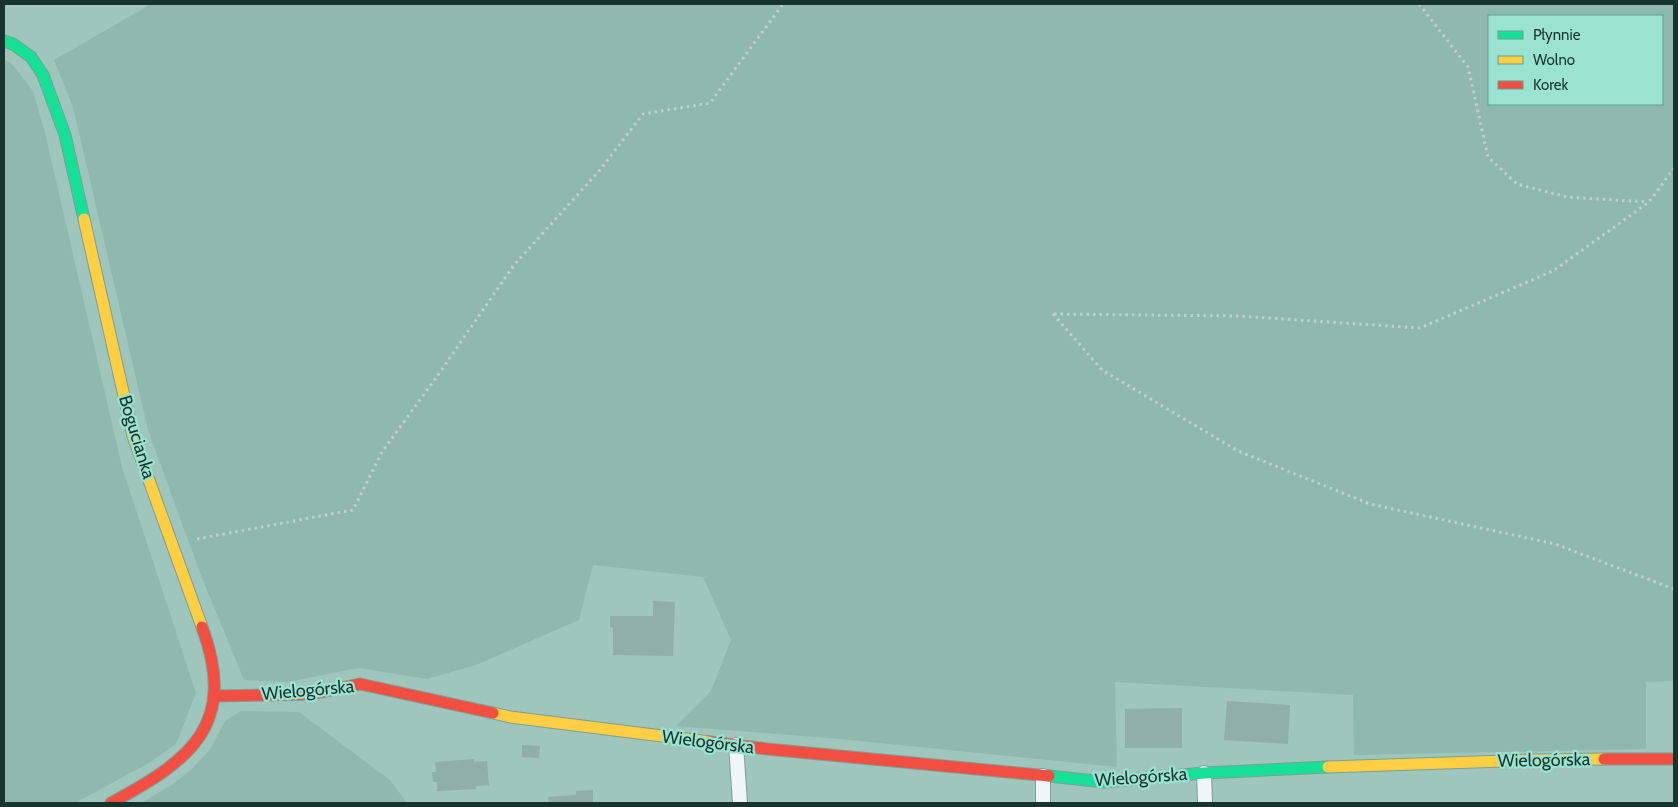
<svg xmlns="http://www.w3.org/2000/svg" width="1678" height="807" viewBox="0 0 1678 807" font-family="Cabin,sans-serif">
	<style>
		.green { fill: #8fb9ae; fill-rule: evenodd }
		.building { fill: #8fafa8 }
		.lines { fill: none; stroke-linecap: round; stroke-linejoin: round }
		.lane-casing { stroke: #7e9e96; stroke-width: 16 }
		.fast-casing { stroke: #7e9e96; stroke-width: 13 }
		.slow-casing { stroke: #7e9e96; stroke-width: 13 }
		.jam-casing { stroke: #7e9e96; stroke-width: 13 }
		.path { stroke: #c3cfcc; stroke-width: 3; stroke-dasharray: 2.5 4; stroke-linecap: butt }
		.lane { stroke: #f0f6f5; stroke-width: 14 }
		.fast { stroke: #16e098; stroke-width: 11 }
		.slow { stroke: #ffcf43; stroke-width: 11 }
		.jam { stroke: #f24e42; stroke-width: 11 }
		.labels { text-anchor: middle; stroke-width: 4.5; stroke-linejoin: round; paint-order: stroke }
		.street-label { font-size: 18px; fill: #17352e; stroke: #9be3d1 }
	</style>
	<rect width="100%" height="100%" fill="#9ec6bc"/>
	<g class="green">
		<path d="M 151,4 L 1674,4 L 1674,681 L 1646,682 L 1646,749 L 1354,755 L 1353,695 L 1115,682 L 1117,767 L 840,739 L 676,726 L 711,691 L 731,640 L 703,577 L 593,565 L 579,620 L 476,665 L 427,679 L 359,668 L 288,682 L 244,680 L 200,573 L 148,430 L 73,107 L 54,60 ZM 1489,16 L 1662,16 L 1662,104 L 1489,104 Z"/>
		<polygon points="4,59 12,64 33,91 45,133 122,467 196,693 176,744 149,763 75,803 4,803"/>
		<polygon points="241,711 299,712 390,780 407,803 141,803 172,785 193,768 211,748 225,721"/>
	</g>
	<g class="building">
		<polygon points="653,601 675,602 673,656 613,655 613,628 610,627 610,616 653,616"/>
		<polygon points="1227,701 1290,705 1288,744 1224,740"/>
		<polygon points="1182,708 1182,748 1125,748 1125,709"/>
		<polygon points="522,745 540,746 539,758 522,757"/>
		<polygon points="474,759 474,762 487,761 489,785 476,786 476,789 437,791 437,782 433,782 432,772 436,772 435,762"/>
		<polygon points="593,790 593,803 549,803 548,797 576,795 576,791"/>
	</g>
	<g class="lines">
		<defs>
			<g id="lane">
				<polyline points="736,745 740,803"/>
				<polyline points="1204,773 1205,803"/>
				<polyline points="1043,776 1043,803"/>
			</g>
			<g id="fast">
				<polyline points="4,41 13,44 31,57 43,75 65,135 84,219"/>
				<polyline points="1049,776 1104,782 1204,773 1328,767"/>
			</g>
			<g id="slow">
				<polyline points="84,219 133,436 202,627"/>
				<polyline points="493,713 510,717 710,742"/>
				<polyline points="1328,767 1534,760 1604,759"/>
			</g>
			<g id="jam">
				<polyline points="215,696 312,694 360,684 493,713"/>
				<polyline points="710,742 767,749 1049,776"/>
				<polyline points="1604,759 1674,759"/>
				<path d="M 111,803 C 191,760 238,725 202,627"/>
			</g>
		</defs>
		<use href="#lane" class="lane-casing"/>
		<use href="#fast" class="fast-casing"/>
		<use href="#slow" class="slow-casing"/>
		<use href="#jam" class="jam-casing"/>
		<g class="path">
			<polyline points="1419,4 1468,67 1488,157 1517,184 1567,197 1648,202"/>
			<polyline points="1053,314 1102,370 1238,451 1370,504 1555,544 1674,589"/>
			<polyline points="1054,314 1238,316 1420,328 1553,271 1649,202 1674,168"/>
			<polyline points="197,539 353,510 382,452 438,375 514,265 599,171 643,114 710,103 783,4"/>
		</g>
		<use href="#lane" class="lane"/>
		<use href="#fast" class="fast"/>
		<use href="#slow" class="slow"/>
		<use href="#jam" class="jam"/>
	</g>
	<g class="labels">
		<g class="street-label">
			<text transform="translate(137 437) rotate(73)" y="6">Bogucianka</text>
			<text transform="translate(308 690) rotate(-5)" y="6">Wielogórska</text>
			<text transform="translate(708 742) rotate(7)" y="6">Wielogórska</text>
			<text transform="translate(1544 760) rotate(-1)" y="6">Wielogórska</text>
			<text transform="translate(1141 777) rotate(-4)" y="6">Wielogórska</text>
		</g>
	</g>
	<rect width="1678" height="807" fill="none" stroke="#17352e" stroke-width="10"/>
	<rect x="1488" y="15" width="175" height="90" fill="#9be3d1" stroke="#669d90"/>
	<rect x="1498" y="31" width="25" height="8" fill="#16e098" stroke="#669d90"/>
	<text x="1533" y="40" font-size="15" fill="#17352e">Płynnie</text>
	<rect x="1498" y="56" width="25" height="8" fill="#ffcf43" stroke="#669d90"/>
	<text x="1533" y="65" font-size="15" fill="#17352e">Wolno</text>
	<rect x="1498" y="81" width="25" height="8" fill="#f24e42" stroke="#669d90"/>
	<text x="1533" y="90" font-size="15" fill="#17352e">Korek</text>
</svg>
